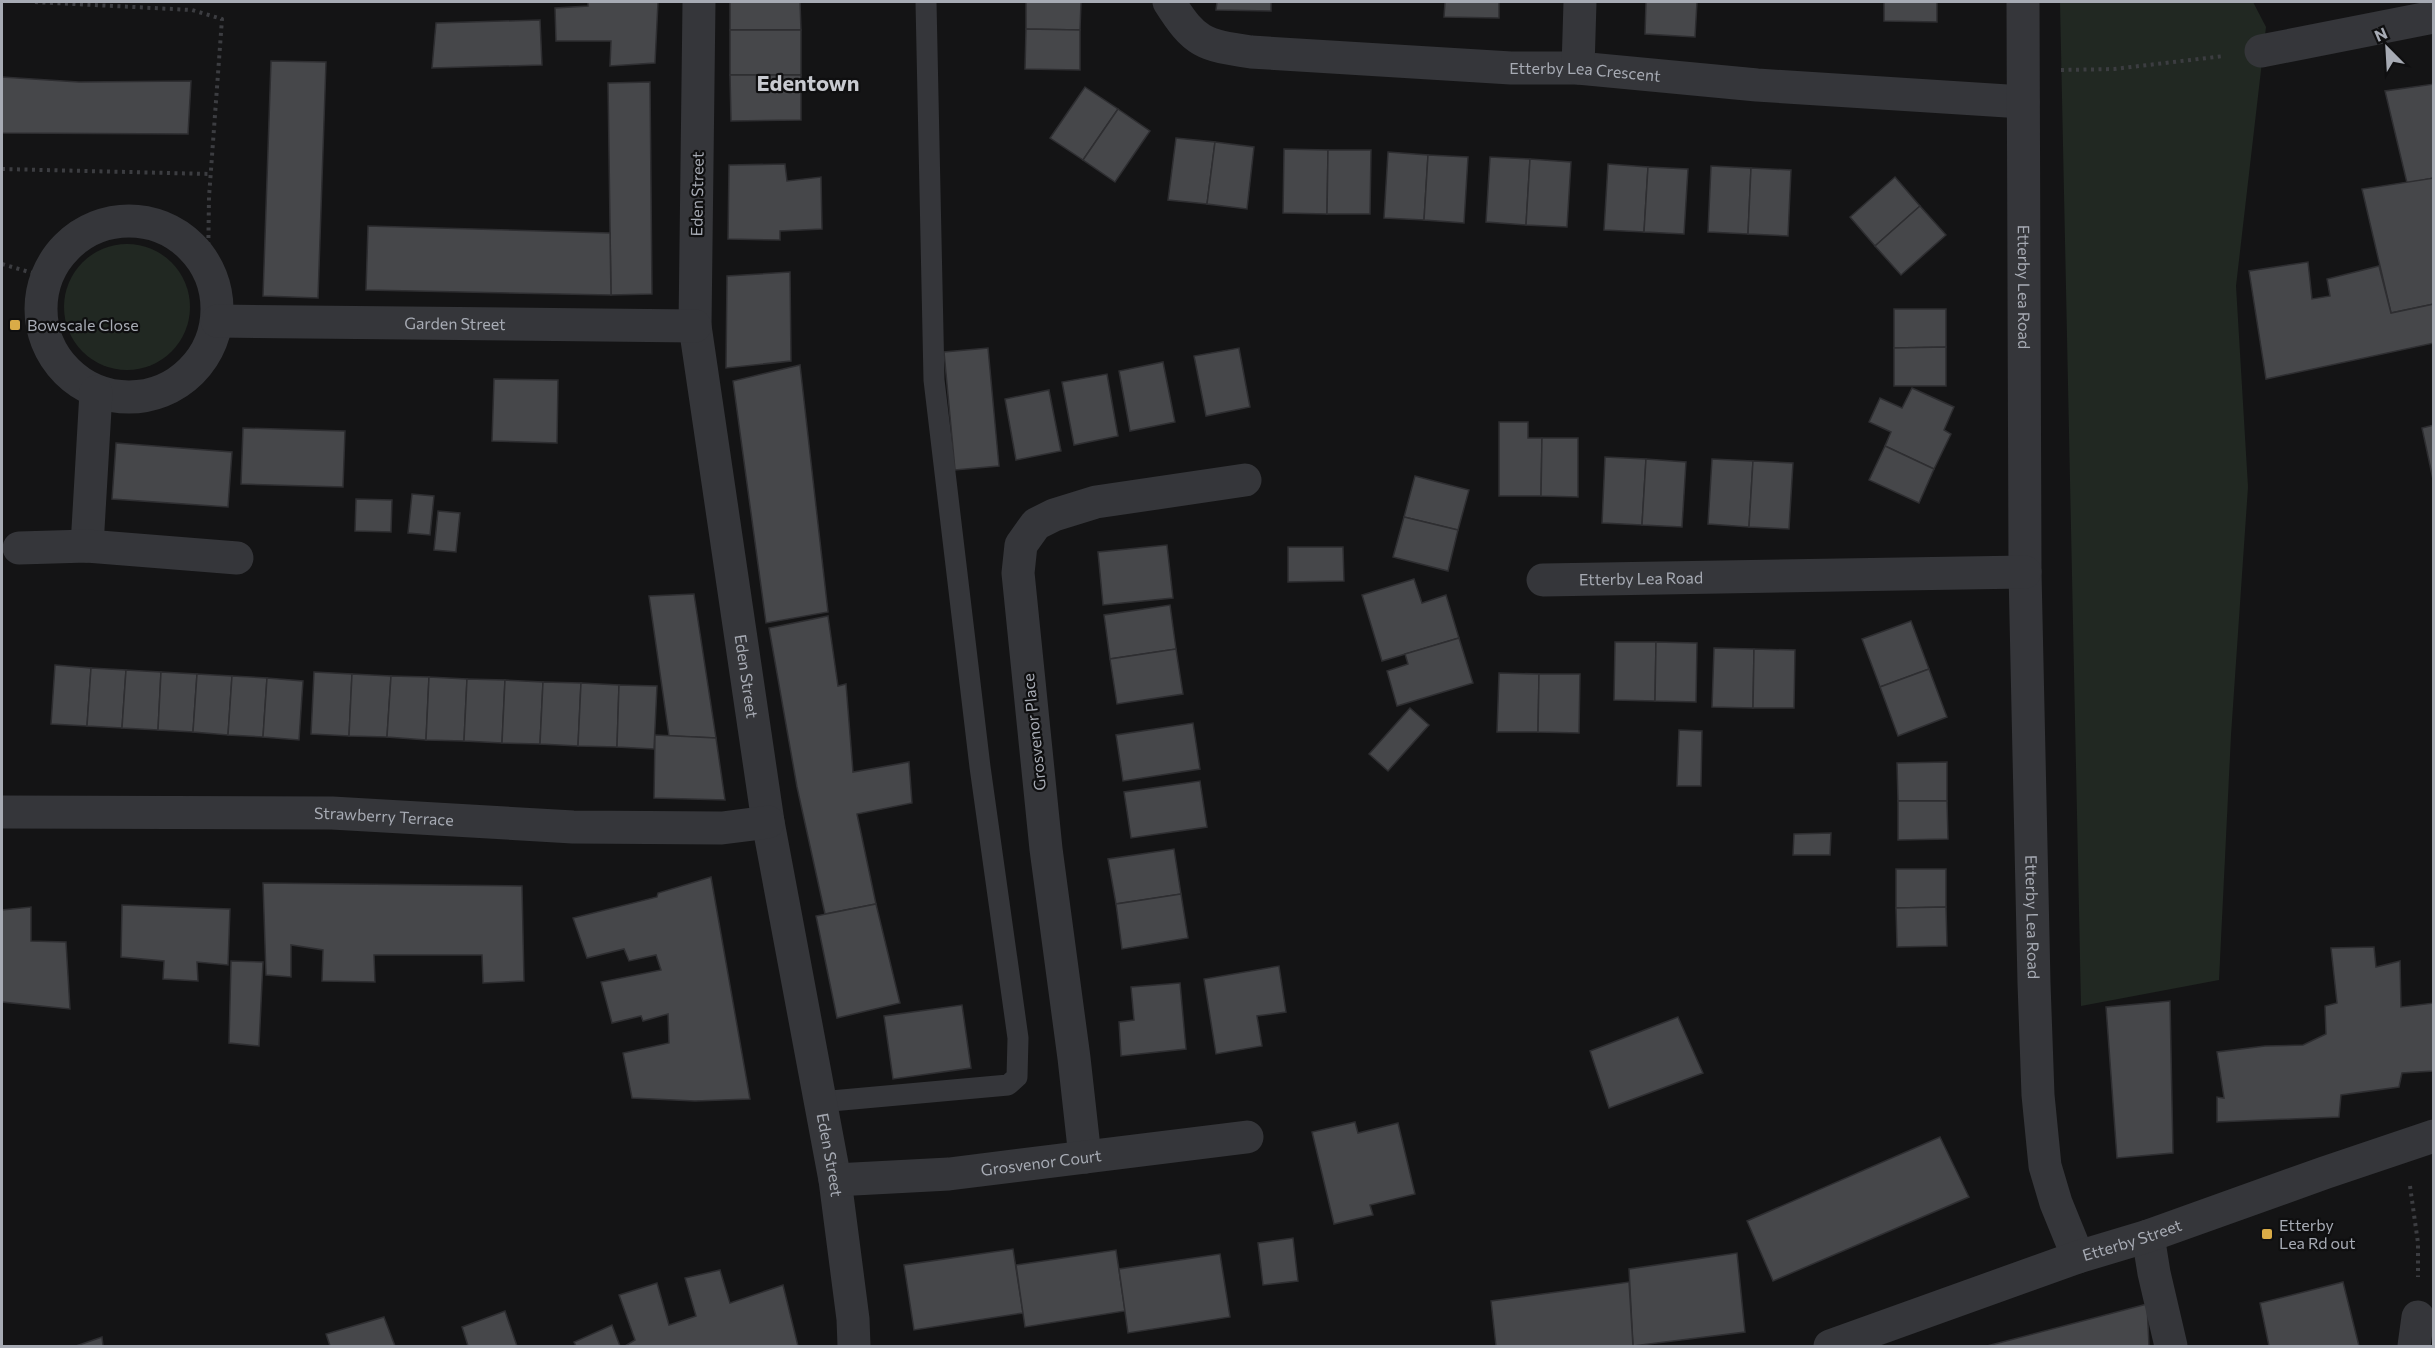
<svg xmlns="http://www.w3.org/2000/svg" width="2435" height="1348" viewBox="0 0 2435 1348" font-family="Commissioner,sans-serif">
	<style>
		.green { fill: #212822 }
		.building { fill: #46474a; stroke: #2e2e31; stroke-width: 1.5 }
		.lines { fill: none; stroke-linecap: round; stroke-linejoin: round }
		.path { stroke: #3c3d41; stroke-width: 4; stroke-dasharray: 3 4.5; stroke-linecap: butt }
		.service { stroke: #35363a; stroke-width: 21 }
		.minor { stroke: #35363a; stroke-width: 33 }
		.tertiary { stroke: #35363a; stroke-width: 33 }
		.poi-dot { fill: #daac47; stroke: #0f0f10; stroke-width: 2 }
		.labels { text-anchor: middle; stroke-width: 4.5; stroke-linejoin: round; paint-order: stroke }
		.street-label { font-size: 16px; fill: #a7abb4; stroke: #0f0f10 }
		.poi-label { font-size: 16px; fill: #a7abb4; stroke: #0f0f10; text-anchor: start }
		.district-label { font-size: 22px; font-weight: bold; fill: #c8cad0; stroke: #0f0f10 }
	</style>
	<rect width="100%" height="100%" fill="#141415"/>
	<g class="green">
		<polygon points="2060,2 2253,2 2266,27 2236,286 2248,487 2231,735 2219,980 2081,1006"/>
		<circle cx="127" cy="307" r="63"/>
	</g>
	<g class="building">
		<polygon points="588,2 658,2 655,63 610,66 611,41 556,41 555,8 588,6"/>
		<polygon points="730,2 800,2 801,30 730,30"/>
		<polygon points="1026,2 1081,2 1080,30 1026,29"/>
		<polygon points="1217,2 1271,2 1271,11 1216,10"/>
		<polygon points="1445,2 1499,2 1499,18 1444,17"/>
		<polygon points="1646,2 1697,2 1695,37 1645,34"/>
		<polygon points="1884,2 1937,2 1937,22 1884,21"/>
		<polygon points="540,20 542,65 432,68 436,23"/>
		<polygon points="1026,29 1080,30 1080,70 1025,69"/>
		<rect x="730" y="30" width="71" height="45"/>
		<polygon points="271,61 326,62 318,298 263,296"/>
		<polygon points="730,75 801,75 801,120 731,121"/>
		<polygon points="2,77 79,82 191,81 188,134 2,133"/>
		<polygon points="650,82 652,294 611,295 608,83"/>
		<polygon points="2434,84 2434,178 2407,183 2385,91"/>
		<polygon points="1085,87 1118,109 1083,160 1050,138"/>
		<polygon points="1118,109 1150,131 1115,182 1083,160"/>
		<polygon points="1176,138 1215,142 1207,204 1168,200"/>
		<polygon points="1215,142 1254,147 1247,209 1207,204"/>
		<polygon points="1284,149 1328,150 1327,214 1283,213"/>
		<polygon points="1328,150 1371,150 1370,214 1327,214"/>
		<polygon points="1388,152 1428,155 1424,220 1384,218"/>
		<polygon points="1428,155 1468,157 1464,223 1424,220"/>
		<polygon points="1490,157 1530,159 1526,225 1486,222"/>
		<polygon points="1530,159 1571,162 1567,227 1526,225"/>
		<polygon points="785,164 787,181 821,177 822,229 780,231 780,240 728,239 729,165"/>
		<polygon points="1608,164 1648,167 1644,232 1604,230"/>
		<polygon points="1711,166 1751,168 1748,234 1708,232"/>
		<polygon points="1648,167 1688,169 1684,234 1644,232"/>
		<polygon points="1751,168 1791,170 1788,236 1748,234"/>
		<polygon points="1895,177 1920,206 1875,246 1850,217"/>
		<polygon points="2434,178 2434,304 2391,313 2362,189"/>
		<polygon points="1920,206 1946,235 1901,275 1875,246"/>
		<polygon points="368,226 610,233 611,295 366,290"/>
		<polygon points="2308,262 2312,299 2330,296 2327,279 2379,266 2391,313 2434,304 2434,343 2266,379 2249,271"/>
		<polygon points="790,272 791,361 726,368 727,276"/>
		<polygon points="1894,309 1946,309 1946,347 1894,348"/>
		<polygon points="1946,347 1946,386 1894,386 1894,348"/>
		<polygon points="988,348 999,466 955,470 944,352"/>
		<polygon points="1239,348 1250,407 1206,416 1194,356"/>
		<polygon points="1163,362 1175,422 1130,431 1119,371"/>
		<polygon points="800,365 828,612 766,623 733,381"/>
		<polygon points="1107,374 1118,436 1074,445 1062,382"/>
		<polygon points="494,379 558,380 557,443 492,441"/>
		<polygon points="1912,388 1954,407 1944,430 1951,434 1934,469 1885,446 1891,432 1869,422 1880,398 1902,408"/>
		<polygon points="1049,390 1061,451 1016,460 1005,399"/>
		<polygon points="1499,422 1528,422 1528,438 1542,438 1541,496 1499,496"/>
		<polygon points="2434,425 2434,484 2422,428"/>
		<polygon points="243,428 345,431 343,487 241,484"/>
		<polygon points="1542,438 1578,438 1578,497 1541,496"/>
		<polygon points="116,443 232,452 228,507 112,499"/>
		<polygon points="1885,446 1934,469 1919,503 1869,480"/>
		<polygon points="1605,457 1646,459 1642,525 1602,523"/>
		<polygon points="1646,459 1686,462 1682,527 1642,525"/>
		<polygon points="1712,459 1753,461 1749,527 1708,524"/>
		<polygon points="1753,461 1793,463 1789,529 1749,527"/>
		<polygon points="1415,476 1469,490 1458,530 1404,517"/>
		<polygon points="412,494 434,496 430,535 408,533"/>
		<polygon points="356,499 392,500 391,532 355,531"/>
		<polygon points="438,511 460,513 456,552 434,550"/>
		<polygon points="1404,517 1458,530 1448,571 1393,557"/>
		<polygon points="1167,545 1173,598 1103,605 1098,552"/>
		<polygon points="1288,547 1343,547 1344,581 1288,582"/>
		<polygon points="1414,579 1422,603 1446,595 1459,638 1382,661 1362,595"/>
		<polygon points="694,594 716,738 669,736 649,596"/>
		<polygon points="1170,605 1176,649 1110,659 1104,615"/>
		<polygon points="828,616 838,686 846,684 853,772 909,762 912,803 857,814 876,904 825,914 797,787 769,628"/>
		<polygon points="1911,621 1929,669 1880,687 1862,639"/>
		<polygon points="1459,638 1473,683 1397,706 1387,671 1408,664 1405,654"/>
		<polygon points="1615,642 1656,642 1655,701 1614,700"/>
		<polygon points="1656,642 1697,643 1696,702 1655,701"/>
		<polygon points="1714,648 1754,649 1753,708 1712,707"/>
		<polygon points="1176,649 1183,694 1117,704 1110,659"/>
		<polygon points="1754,649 1795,650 1794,708 1753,708"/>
		<polygon points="55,665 91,668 87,726 51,724"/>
		<polygon points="91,668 126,670 122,728 87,726"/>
		<polygon points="1929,669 1947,717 1898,736 1880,687"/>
		<polygon points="126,670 161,672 158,730 122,728"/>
		<polygon points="161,672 197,674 193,732 158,730"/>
		<polygon points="314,672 352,674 349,736 311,734"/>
		<polygon points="1499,673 1539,674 1538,732 1497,732"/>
		<polygon points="197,674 232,676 228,735 193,732"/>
		<polygon points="352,674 391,676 387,737 349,736"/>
		<polygon points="1539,674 1580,674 1579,733 1538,732"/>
		<polygon points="232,676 267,678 263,737 228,735"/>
		<polygon points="391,676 429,677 426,740 387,737"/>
		<polygon points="429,677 467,679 464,741 426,740"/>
		<polygon points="267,678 303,681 299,740 263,737"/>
		<polygon points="467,679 505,680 502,743 464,741"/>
		<polygon points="505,680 543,682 540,744 502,743"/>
		<polygon points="543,682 581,683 578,746 540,744"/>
		<polygon points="581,683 619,685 617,747 578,746"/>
		<polygon points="619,685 657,686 654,749 617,747"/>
		<polygon points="1410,708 1429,725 1388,771 1369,754"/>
		<polygon points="1193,723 1200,769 1123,781 1116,735"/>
		<polygon points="1679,730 1702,731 1701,786 1677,786"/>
		<polygon points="655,735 716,738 725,800 654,798"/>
		<polygon points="1947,762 1947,801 1898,801 1897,763"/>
		<polygon points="1200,781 1207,827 1131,838 1124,792"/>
		<polygon points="1898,801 1947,801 1948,839 1898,840"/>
		<polygon points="1831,833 1830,855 1793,855 1794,834"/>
		<polygon points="1174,849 1181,894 1116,904 1108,859"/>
		<polygon points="1896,869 1946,869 1946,907 1896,908"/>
		<polygon points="711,877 750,1099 695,1101 632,1098 623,1053 669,1043 668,1014 643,1021 641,1016 612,1023 601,982 661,970 656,955 629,961 624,949 587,958 573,918 657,897 658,893"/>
		<polygon points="263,883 522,886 524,981 483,983 482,955 374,955 375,982 322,981 323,950 291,945 291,977 266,975"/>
		<polygon points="1181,894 1188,938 1122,949 1116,904"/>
		<polygon points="876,904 900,1003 837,1018 816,916"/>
		<polygon points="122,905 230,909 228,965 197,962 198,981 163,979 164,961 121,957"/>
		<polygon points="31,907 31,941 66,942 70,1009 2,1002 2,910"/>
		<polygon points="1946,907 1947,946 1897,947 1896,908"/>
		<polygon points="2374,947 2376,967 2400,961 2401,1007 2434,1003 2434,1071 2402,1073 2399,1087 2341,1095 2339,1117 2217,1122 2217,1097 2224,1098 2217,1052 2265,1046 2303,1045 2326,1034 2325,1006 2337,1003 2331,948"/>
		<polygon points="231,961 263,962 259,1046 229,1043"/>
		<polygon points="1279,966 1286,1012 1257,1016 1262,1046 1216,1054 1204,979"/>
		<polygon points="1180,983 1186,1049 1121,1056 1119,1022 1134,1020 1131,987"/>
		<polygon points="2170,1001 2173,1153 2117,1158 2106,1007"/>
		<polygon points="962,1005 971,1068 893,1079 884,1016"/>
		<polygon points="1678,1017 1703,1073 1609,1108 1590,1051"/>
		<polygon points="1355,1122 1358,1133 1398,1123 1415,1194 1370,1205 1373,1215 1334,1224 1312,1132"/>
		<polygon points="1940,1137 1969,1197 1773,1281 1747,1221"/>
		<polygon points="1293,1238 1298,1281 1263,1285 1258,1243"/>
		<polygon points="1013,1249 1023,1313 914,1330 904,1265"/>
		<polygon points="1116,1250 1125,1311 1025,1327 1016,1265"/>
		<polygon points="1737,1253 1745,1332 1633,1346 1629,1269"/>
		<polygon points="1220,1254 1230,1317 1128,1333 1119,1269"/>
		<polygon points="720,1270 730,1303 783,1285 798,1346 625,1346 635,1340 619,1295 657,1283 669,1325 696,1316 685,1278"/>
		<polygon points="1629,1282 1633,1346 1496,1346 1491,1301"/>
		<polygon points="2343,1282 2359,1346 2269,1346 2260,1303"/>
		<polygon points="2147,1304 2149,1346 1987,1346"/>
		<polygon points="505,1311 517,1346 468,1346 462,1327"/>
		<polygon points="384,1317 395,1346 330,1346 326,1334"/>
		<polygon points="612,1325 620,1346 576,1346 574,1342"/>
		<polygon points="102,1337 103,1346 76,1346"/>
	</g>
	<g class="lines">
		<g class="path">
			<polyline points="35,2 192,10 222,19 209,197 208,269"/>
			<polyline points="2061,70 2114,69 2224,56"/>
			<polyline points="2,169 211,174"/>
			<polyline points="2,264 46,277"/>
			<polyline points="2410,1186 2418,1243 2418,1277"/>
		</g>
		<polyline class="service" points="820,1102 1008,1085 1017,1077 1018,1038 980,767 934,380 926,2"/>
		<g class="minor">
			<path id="s1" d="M 699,2 L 695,326 L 768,822 L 835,1180 L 853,1319 L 854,1346"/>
			<path id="s2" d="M 1169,2 C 1195,43 1203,45 1251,52 L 1511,68 L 1578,68 L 1757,85 L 2023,102"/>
			<path id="s3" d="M 2023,2 L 2025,572 L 2034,983 L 2038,1095 L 2045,1166 L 2056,1203 L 2078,1257"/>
			<polyline points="2261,51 2434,17"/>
			<polyline points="1578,68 1580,2"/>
			<circle cx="129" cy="309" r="88"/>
			<path id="s4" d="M 217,321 L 695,326"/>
			<polyline points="87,546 96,392"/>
			<polyline points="19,548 87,546 237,558"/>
			<path id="s5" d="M 1543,580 L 2025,572"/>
			<path id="s6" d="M 2,812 L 332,813 L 573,827 L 722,828 L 768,822"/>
			<polyline points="1085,1157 1074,1058 1046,849 1018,573 1021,545 1036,524 1054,515 1096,502 1245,480"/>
			<path id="s7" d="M 835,1180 L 949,1174 L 1247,1137"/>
			<polyline points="2148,1236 2154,1273 2171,1346"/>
			<polyline points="2414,1346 2418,1317"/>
		</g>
		<path class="tertiary" id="s8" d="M 1830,1346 L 2078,1257 L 2148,1236 L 2324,1173 L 2434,1136"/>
	</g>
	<g class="poi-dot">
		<rect x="9" y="319" width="12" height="12" rx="3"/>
		<rect x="2261" y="1228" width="12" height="12" rx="3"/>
	</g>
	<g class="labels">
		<g class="street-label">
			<text dy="6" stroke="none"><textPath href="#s2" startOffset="436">Etterby Lea Crescent</textPath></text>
			<text transform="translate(697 194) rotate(-89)" y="6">Eden Street</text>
			<text dy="6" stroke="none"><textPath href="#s3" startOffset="285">Etterby Lea Road</textPath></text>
			<text dy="6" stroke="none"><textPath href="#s4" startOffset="238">Garden Street</textPath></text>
			<text dy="6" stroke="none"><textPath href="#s5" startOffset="98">Etterby Lea Road</textPath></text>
			<text dy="6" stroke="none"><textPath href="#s1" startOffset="678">Eden Street</textPath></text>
			<text transform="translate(1034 732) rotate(-96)" y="6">Grosvenor Place</text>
			<text dy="6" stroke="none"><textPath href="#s6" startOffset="382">Strawberry Terrace</textPath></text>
			<text dy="6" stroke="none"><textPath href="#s3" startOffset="915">Etterby Lea Road</textPath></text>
			<text dy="6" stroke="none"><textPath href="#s1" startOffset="1164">Eden Street</textPath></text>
			<text dy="6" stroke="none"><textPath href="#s7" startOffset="207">Grosvenor Court</textPath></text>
			<text dy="6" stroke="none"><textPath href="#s8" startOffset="320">Etterby Street</textPath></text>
		</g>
		<g class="poi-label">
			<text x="27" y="331">Bowscale Close</text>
			<text x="2279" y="1231">Etterby<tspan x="2279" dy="18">Lea Rd out</tspan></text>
		</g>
		<g class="district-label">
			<text x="808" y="91">Edentown</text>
		</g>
	</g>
	<rect width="2435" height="1348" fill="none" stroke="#a7abb4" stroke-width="6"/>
	<g transform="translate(2387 48) rotate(336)" stroke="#0f0f10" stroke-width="4.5" paint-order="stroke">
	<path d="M0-4.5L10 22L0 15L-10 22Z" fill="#a7abb4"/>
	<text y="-9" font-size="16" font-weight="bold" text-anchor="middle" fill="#a7abb4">N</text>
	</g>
</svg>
